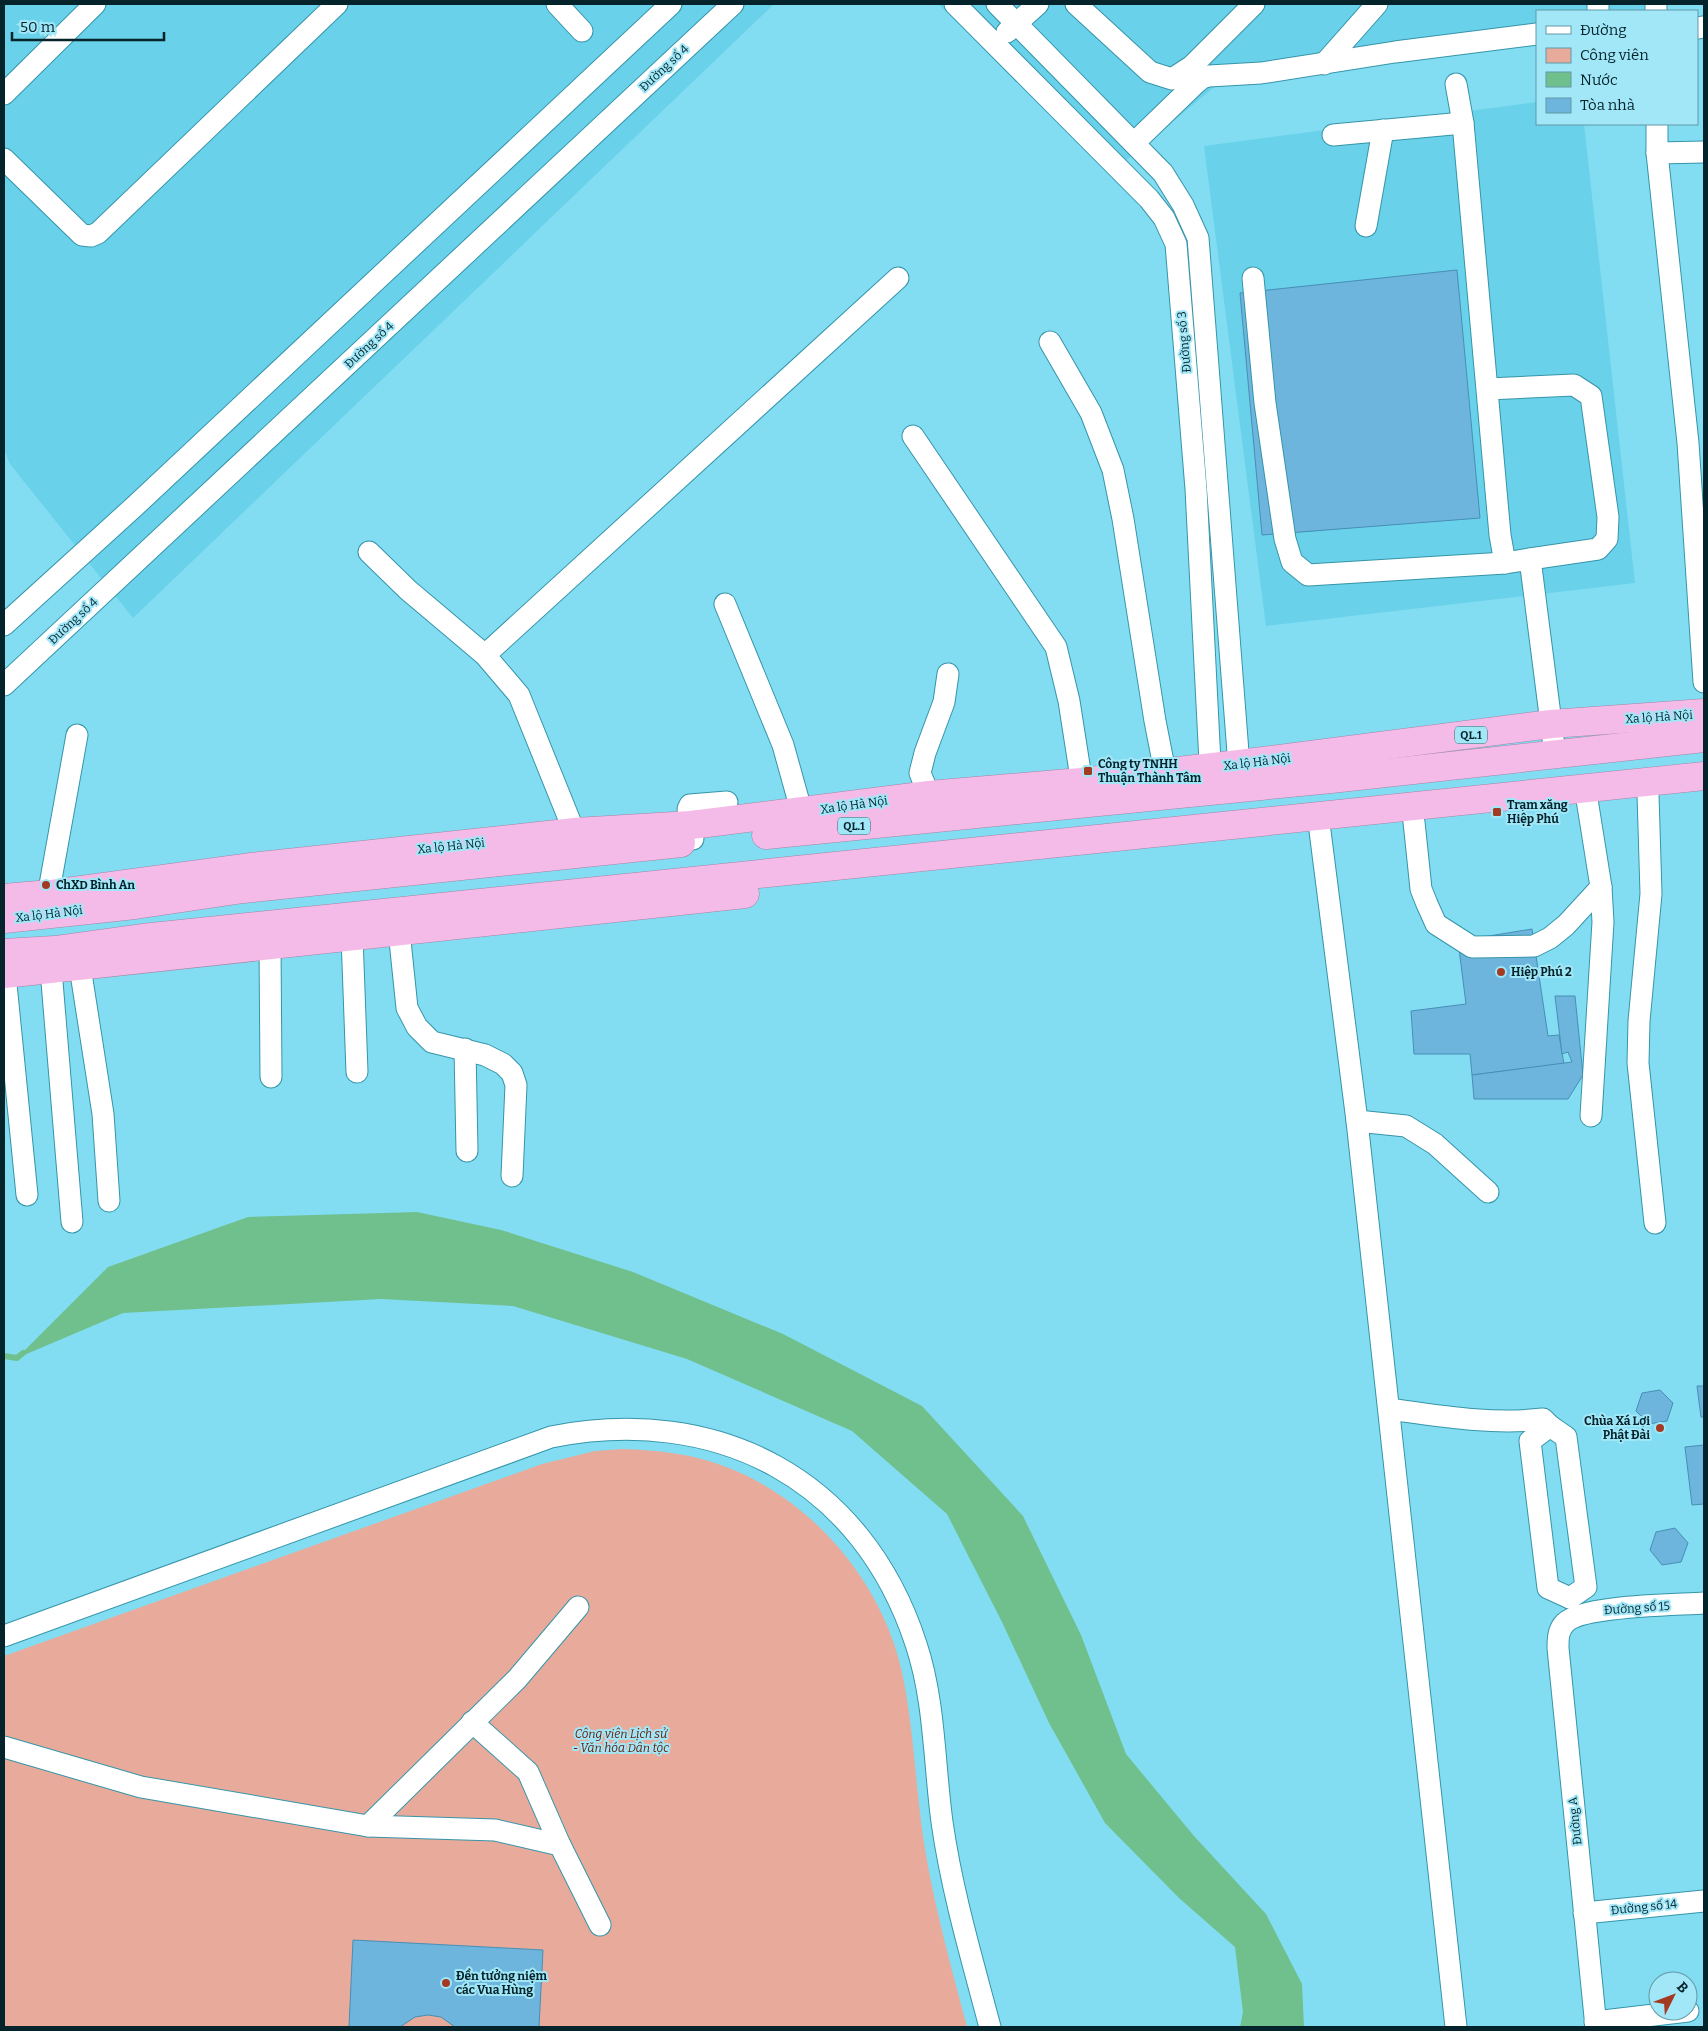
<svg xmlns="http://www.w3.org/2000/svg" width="1708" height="2031" viewBox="0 0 1708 2031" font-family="Bitter,serif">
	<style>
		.built { fill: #69d1e9 }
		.green { fill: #e8ab9b }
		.water { fill: #6fc08c }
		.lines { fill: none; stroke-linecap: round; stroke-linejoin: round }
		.stream { stroke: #6fc08c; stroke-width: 6 }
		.building { fill: #6eb5dd; stroke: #478eb5 }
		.minor-casing { stroke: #3695a9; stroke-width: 23 }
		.highway-casing { stroke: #a186a6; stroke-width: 29 }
		.minor { stroke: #fff; stroke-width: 21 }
		.highway { stroke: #f5bbe8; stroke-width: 28 }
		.poi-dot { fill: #a33a21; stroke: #a1e7f8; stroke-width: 2 }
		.labels { text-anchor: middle; stroke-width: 4; stroke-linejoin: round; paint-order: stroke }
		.shield { fill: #a1e7f8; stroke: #345e68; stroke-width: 1 }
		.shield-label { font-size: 11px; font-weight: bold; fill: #05232a }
		.street-label { font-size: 12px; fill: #05232a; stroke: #a1e7f8 }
		.poi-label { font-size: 12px; font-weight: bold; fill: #05232a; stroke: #a1e7f8; text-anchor: start }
		.park-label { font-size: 12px; font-style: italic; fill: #661a06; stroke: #a1e7f8 }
	</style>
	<rect width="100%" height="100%" fill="#82ddf2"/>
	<g class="built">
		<polygon points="4,4 774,4 133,618 10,464 4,449"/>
		<polygon points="938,4 1650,4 1650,11 1537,11 1537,37 1219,83 1111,173"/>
		<polygon points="1537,102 1537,124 1584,124 1635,583 1266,626 1204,146"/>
	</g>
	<path class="green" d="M 622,1449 C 659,1450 694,1454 729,1468 C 817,1503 887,1588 904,1682 C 914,1735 916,1790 924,1843 C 934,1906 951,1966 967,2027 L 4,2027 L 4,1656 L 542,1464 L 595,1451 Z"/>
	<polygon class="water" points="417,1212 501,1230 633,1272 783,1334 922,1406 1023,1516 1081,1635 1126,1754 1194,1836 1266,1914 1302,1984 1304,2027 1240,2027 1243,2012 1235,1947 1179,1898 1105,1823 1049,1723 1002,1622 947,1514 852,1431 687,1359 513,1306 381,1299 123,1313 17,1358 108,1267 248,1217"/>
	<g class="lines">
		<polyline class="stream" points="4,1356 17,1358 23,1353"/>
	</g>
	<g class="building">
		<polygon points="1457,270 1480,518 1262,535 1240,293"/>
		<polygon points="1532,929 1548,1036 1559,1035 1564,1064 1472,1075 1470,1054 1414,1054 1411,1011 1466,1004 1458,941"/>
		<polygon points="1555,996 1575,996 1583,1075 1568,1099 1474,1099 1472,1075 1572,1062 1568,1052 1562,1054"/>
		<polygon points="1697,1386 1704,1386 1704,1417 1701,1417"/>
		<polygon points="1660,1390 1673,1403 1667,1421 1649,1424 1636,1411 1642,1393"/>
		<polygon points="1704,1445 1704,1504 1692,1505 1685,1447"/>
		<polygon points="1675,1528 1688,1543 1681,1562 1662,1565 1650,1550 1656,1532"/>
		<polygon points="353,1940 543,1950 539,2027 455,2027 441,2017 428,2015 415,2017 400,2027 349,2027"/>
	</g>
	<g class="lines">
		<defs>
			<g id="minor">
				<polyline points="557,4 582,31"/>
				<polyline points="955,4 1149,199 1164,218 1176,244 1196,489 1211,782"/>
				<polyline points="997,4 1163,173 1183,205 1198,238 1240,778"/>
				<polyline points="1076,4 1150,72 1172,79 1192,66 1254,4"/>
				<polyline points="1598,4 1598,11"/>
				<polyline points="1656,4 1656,11"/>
				<polyline points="1697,28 1704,27"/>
				<polyline points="1007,32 1038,4"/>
				<polyline points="1324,64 1377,4"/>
				<polyline points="1456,84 1463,123 1500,535 1505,563 1530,559 1555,754"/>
				<polyline points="4,94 95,4"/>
				<polyline points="1657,124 1657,153 1688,443 1704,682"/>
				<polyline points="1333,135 1463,123"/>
				<polyline points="1134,143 1195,84 1202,78 1209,76 1261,73 1395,52 1537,34"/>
				<polyline points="1657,153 1704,152"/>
				<polyline points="4,159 82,235 91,236 98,233 337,4"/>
				<polyline points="1366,226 1383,130"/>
				<polyline points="1253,278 1265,403 1285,539 1292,562 1308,575 1505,563"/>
				<polyline points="1050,342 1091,413 1113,470 1123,519 1155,721 1168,787"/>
				<polyline points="1488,389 1574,385 1591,396 1608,517 1607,539 1598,549 1530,559"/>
				<polyline points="913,436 1056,647 1069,701 1084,797"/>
				<polyline points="369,552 408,590 485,655 519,695 580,846"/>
				<polyline points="725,604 783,745 805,824"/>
				<polyline points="4,625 135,506 671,4"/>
				<polyline points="485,655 898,278"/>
				<polyline points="4,685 733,4"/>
				<polyline points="1648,794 1651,894 1639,1021 1638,1063 1655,1223"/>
				<polyline points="925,810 929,795 920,773 925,753 944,702 948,674"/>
				<polyline points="1414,822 1421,889 1427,904 1436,924 1472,947 1534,946 1550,938 1566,925 1601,887 1585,787"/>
				<polyline points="1320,831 1357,1121 1456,2027"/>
				<polyline points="693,839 688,809 690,805 727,802"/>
				<polyline points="46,907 77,735"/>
				<polyline points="399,931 407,1008 417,1027 432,1042 485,1055 503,1064 512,1073 516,1085 512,1176"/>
				<polyline points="352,936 357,1072"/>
				<polyline points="270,945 271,1077"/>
				<polyline points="80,967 103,1114 109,1201"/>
				<polyline points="51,970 72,1222"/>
				<polyline points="5,974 27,1195"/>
				<polyline points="465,1049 467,1151"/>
				<polyline points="1591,1116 1603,922 1601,887"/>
				<polyline points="1357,1121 1406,1126 1435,1144 1488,1192"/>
				<path d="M 1389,1409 C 1440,1416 1492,1425 1543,1419 L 1550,1426 L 1566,1437 L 1586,1587 L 1570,1598"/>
				<polyline points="1550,1426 1530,1441 1548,1588 1570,1598"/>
				<path d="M 4,1636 L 551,1437 C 718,1404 862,1479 916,1644 C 935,1701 934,1763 942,1822 C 952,1892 972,1959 990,2027"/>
				<polyline points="472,1722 528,1772 560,1845"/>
				<polyline points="4,1747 141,1787 368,1826 495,1830 560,1845 600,1925"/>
				<polyline points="368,1826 517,1679 578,1607"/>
				<polyline points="1584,1913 1704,1901"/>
				<polyline points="1595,2022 1688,2011"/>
				<path d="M 1596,2027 L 1558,1648 C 1558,1639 1558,1630 1565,1623 C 1582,1605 1677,1605 1704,1603"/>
			</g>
			<g id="highway">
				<polyline points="766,835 1331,779 1704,738"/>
				<polyline points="4,898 50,894 250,867 575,832 691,825 929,795 1081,782 1239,764 1551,724 1704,713"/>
				<polyline points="4,919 135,905 243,889 681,843"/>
				<polyline points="4,953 55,950 142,938 1704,776"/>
				<polyline points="4,974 745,894"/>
			</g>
		</defs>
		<use href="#minor" class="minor-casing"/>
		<use href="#highway" class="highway-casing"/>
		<use href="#minor" class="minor"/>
		<use href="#highway" class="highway"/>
	</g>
	<g class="poi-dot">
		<rect x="1083" y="766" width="10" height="10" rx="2.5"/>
		<rect x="1492" y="807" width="10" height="10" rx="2.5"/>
		<circle cx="46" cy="885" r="5"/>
		<circle cx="1501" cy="972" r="5"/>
		<circle cx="1660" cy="1428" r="5"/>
		<circle cx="446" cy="1983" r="5"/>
	</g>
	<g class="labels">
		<g class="shield">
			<rect x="1455" y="726.5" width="32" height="17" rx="4"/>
			<rect x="838" y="817.5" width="32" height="17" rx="4"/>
		</g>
		<g class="shield-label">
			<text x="1471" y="739">QL.1</text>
			<text x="854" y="830">QL.1</text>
		</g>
		<g class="street-label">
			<text transform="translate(664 68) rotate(-43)" y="4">Đường số 4</text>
			<text transform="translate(1184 342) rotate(-95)" y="4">Đường số 3</text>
			<text transform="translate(369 345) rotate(-43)" y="4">Đường số 4</text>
			<text transform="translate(73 621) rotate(-43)" y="4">Đường số 4</text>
			<text transform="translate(1659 717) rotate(-4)" y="4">Xa lộ Hà Nội</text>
			<text transform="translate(1257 762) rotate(-7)" y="4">Xa lộ Hà Nội</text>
			<text transform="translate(854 805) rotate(-8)" y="4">Xa lộ Hà Nội</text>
			<text transform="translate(451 846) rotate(-6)" y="4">Xa lộ Hà Nội</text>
			<text transform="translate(49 914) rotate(-7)" y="4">Xa lộ Hà Nội</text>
			<text transform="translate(1637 1608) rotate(-4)" y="4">Đường số 15</text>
			<text transform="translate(1575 1821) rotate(-96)" y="4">Đường A</text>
			<text transform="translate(1644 1907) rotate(-6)" y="4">Đường số 14</text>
		</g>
		<g class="poi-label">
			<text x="1098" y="768">Công ty TNHH<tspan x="1098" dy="14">Thuận Thành Tâm</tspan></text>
			<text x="1507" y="809">Trạm xăng<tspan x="1507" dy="14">Hiệp Phú</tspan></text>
			<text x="56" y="889">ChXD Bình An</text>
			<text x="1511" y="976">Hiệp Phú 2</text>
			<text x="1650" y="1425" text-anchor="end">Chùa Xá Lợi<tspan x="1650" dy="14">Phật Đài</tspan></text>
			<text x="456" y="1980">Đền tưởng niệm<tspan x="456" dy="14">các Vua Hùng</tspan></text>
		</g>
		<g class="park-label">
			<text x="621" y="1738">Công viên Lịch sử<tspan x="621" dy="14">- Văn hóa Dân tộc</tspan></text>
		</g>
	</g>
	<rect width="1708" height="2031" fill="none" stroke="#05232a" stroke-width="10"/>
	<rect x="1536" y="10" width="162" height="115" fill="#a1e7f8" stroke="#6399a6"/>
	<rect x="1546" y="26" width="25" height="8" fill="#ffffff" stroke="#6399a6"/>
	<text x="1580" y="35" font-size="15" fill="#05232a">Đường</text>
	<rect x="1546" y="48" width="25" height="15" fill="#e8ab9b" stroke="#6399a6"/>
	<text x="1580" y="60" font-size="15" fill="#05232a">Công viên</text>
	<rect x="1546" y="72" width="25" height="15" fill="#6fc08c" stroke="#6399a6"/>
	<text x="1580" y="85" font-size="15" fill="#05232a">Nước</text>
	<rect x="1546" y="98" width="25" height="15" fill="#6eb5dd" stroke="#6399a6"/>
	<text x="1580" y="110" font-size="15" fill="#05232a">Tòa nhà</text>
	<g transform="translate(1673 1996) rotate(48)"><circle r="24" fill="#a1e7f8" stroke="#6399a6"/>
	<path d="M0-4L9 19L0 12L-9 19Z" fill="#a33a21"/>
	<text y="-8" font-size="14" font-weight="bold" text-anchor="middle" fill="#05232a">B</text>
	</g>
	<path d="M12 32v8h152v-8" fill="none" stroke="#05232a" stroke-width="2.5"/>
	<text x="20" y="32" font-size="15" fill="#05232a" stroke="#a1e7f8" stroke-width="4" paint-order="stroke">50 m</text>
</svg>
